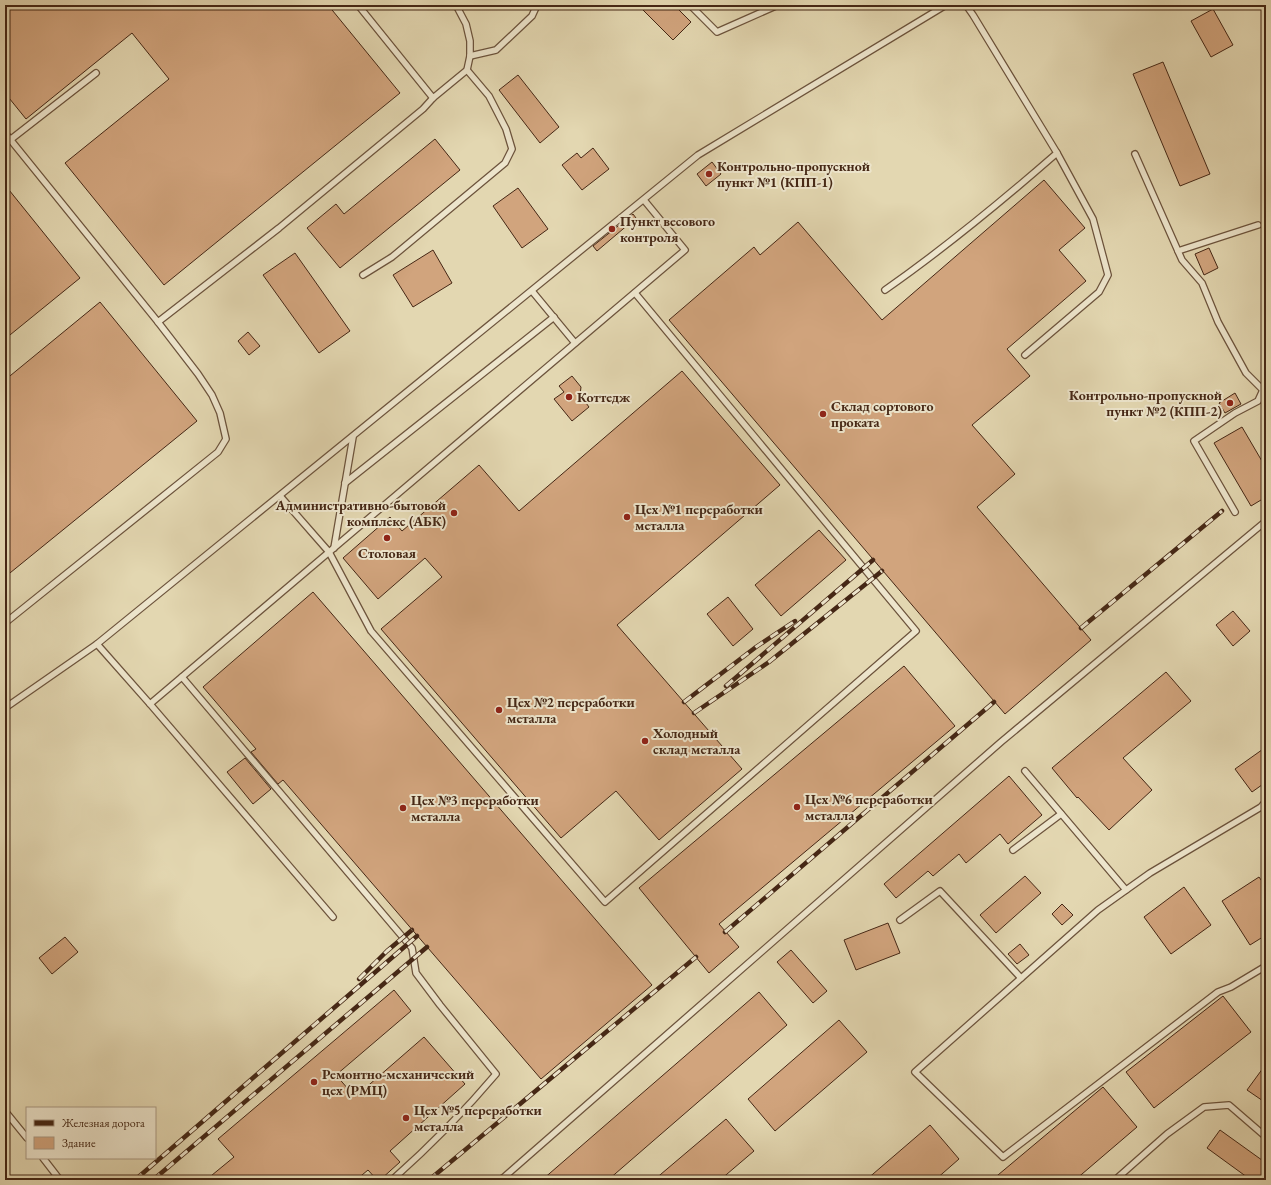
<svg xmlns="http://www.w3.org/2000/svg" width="1271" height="1185" viewBox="0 0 1271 1185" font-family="'EB Garamond',serif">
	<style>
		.building { fill: #d1a47d; stroke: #452715 }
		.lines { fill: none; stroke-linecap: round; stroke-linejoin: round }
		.service-casing { stroke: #6c533c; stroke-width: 8 }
		.service { stroke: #ede5cc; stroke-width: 5.5 }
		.rail-casing { stroke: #452715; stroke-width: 4.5 }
		.rail { stroke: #ede5cc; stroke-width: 3; stroke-dasharray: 9; stroke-linecap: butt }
		.poi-dot { fill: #8f2418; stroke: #ede5cc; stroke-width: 1.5 }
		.labels { text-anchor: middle; stroke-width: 4; stroke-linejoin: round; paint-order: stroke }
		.poi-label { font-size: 14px; font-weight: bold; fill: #452715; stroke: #ede5cc; text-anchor: start }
	</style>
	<rect width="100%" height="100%" fill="#e3d7b1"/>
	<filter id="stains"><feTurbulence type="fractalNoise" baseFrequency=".005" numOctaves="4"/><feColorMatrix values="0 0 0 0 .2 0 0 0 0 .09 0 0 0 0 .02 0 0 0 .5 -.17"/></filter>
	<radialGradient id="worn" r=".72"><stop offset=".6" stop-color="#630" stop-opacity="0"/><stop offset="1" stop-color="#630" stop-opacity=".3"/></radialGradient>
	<g class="building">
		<polygon points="5,5 328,5 400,93 164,285 65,163 169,79 132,33 26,119 5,93"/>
		<polygon points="638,5 674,5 691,22 673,40"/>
		<polygon points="1213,9 1233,45 1211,57 1191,21"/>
		<polygon points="1163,62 1210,174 1180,186 1133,74"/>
		<polygon points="518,75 559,127 540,143 499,90"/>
		<polygon points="435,139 460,170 340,268 307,228 336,204 344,214"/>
		<polygon points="593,148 609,169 582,190 562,165 577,153 581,158"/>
		<polygon points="712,162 721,174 706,186 697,174"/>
		<polygon points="1044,180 1085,228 1059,250 1086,281 1007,349 1030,376 972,425 1015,474 977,507 1091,640 1005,714 669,320 754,247 760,255 798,222 882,320"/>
		<polygon points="5,185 80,278 5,339"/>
		<polygon points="518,188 548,229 522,248 493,206"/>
		<polygon points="633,214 636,218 597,251 593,246"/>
		<polygon points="1209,248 1218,268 1204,275 1195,254"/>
		<polygon points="433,250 452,283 413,307 393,275"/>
		<polygon points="295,253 350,331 319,353 263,275"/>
		<polygon points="100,302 197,421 5,577 5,380"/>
		<polygon points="248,332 260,346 249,355 238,341"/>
		<polygon points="682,371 780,485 617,625 742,769 659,840 616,791 561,838 381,629 442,577 425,558 378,599 343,558 390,517 402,531 479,465 519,511"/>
		<polygon points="572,376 581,387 580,395 589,407 572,421 554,399 564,392 559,386"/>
		<polygon points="1235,393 1241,404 1225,413 1219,403"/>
		<polygon points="1242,427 1266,468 1266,497 1251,506 1214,443"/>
		<polygon points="819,530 846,560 781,616 755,585"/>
		<polygon points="313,592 652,985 541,1079 283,780 278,784 251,752 256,749 203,687"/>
		<polygon points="728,597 753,629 733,646 707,614"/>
		<polygon points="1233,611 1250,631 1233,646 1216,625"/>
		<polygon points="904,666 955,726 719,924 739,947 709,973 639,888"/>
		<polygon points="1166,672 1191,701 1123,758 1152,790 1109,830 1078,797 1077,798 1052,768"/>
		<polygon points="1266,747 1266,782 1252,792 1235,769"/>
		<polygon points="245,758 271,789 253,804 227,772"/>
		<polygon points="1009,776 1042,815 1008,844 1000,834 966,863 959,854 933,876 928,871 896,898 884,884"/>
		<polygon points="1025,876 1041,893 996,933 980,915"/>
		<polygon points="1259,877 1266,887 1266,935 1250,945 1222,901"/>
		<polygon points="1184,887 1211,925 1171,954 1144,917"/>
		<polygon points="1062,904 1073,915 1062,925 1052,914"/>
		<polygon points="888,923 900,953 856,970 844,940"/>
		<polygon points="65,937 78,952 52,974 39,958"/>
		<polygon points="1020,944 1029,955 1017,964 1008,954"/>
		<polygon points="791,950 827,991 813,1003 777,962"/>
		<polygon points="394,990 411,1011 336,1075 355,1097 424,1037 465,1084 390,1151 400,1162 380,1180 377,1180 368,1170 356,1180 206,1180 234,1157 218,1139"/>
		<polygon points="759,992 787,1025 608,1180 542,1180"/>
		<polygon points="1223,996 1251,1032 1154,1108 1126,1072"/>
		<polygon points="839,1020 867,1052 775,1131 748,1099"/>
		<polygon points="1266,1064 1266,1103 1247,1090"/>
		<polygon points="1103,1087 1137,1127 1075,1180 992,1180"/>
		<polygon points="726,1119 754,1151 720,1180 654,1180"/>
		<polygon points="930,1125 959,1159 935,1180 866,1180"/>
		<polygon points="1220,1130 1266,1163 1266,1180 1251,1180 1207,1148"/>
	</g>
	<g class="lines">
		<defs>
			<g id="service">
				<polyline points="358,5 433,98 467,70 470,56 470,41 466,24 456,5"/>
				<polyline points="690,5 717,32 778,5"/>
				<polyline points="470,56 496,50 532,16 537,5"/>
				<polyline points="5,133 158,322 279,228 423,109 433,98"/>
				<polyline points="10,140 96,73"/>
				<polyline points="1135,154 1182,260 1202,283 1218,322 1246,373 1263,390 1266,388"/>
				<polyline points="1178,251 1258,225"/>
				<polyline points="363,275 392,257 505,163 512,149 506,129 489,96 467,70"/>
				<path d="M 885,290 C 945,248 1002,201 1057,153 L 973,15 L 966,5"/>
				<polyline points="532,291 575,343"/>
				<polyline points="1025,355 1099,292 1108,275 1093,219 1057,153"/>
				<polyline points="345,483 554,317"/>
				<polyline points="280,496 329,552 371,631 605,902 916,631 635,293"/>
				<polyline points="1235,512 1194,441 1235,413 1258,401 1263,390"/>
				<polyline points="334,548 353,437"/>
				<polyline points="5,623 218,452 226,439 220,413 212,395 198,374 158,322"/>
				<path d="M 182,677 L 412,948 L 416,973 L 440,1005 L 496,1074 C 464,1112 429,1147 392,1180"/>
				<polyline points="150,704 685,250 644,200"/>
				<polyline points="5,708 97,644"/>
				<polyline points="1025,771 1126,890"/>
				<polyline points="1266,801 1261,807 1150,873 1098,910 915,1072 1003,1157 1218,992 1231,987 1266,966"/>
				<polyline points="1013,850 1061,814"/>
				<polyline points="333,917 150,704 97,644 698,155 946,5"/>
				<polyline points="900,920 940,891 1021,978"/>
				<polyline points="5,1111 27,1138"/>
				<polyline points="43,1158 60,1180"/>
				<polyline points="498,1180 503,1178 1001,742 1266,521"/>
				<polyline points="1115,1180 1167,1134 1204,1107 1229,1105 1266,1137"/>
			</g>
		</defs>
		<use href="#service" class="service-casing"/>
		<use href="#service" class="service"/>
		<defs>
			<g id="rail">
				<polyline points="1081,628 1222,511"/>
				<polyline points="726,686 873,560"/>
				<polyline points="684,702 756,647 795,621"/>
				<polyline points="694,713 769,662 882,571"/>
				<polyline points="725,932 994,702"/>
				<polyline points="359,979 387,951 412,930"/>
				<polyline points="135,1180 417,936"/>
				<polyline points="153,1180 427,947"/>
				<polyline points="429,1180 696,957"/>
			</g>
		</defs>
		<use href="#rail" class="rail-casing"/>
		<use href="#rail" class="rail"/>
	</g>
	<g class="poi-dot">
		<circle cx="709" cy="174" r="4"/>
		<circle cx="612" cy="229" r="4"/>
		<circle cx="569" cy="397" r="4"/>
		<circle cx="1230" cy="403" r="4"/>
		<circle cx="823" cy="414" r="4"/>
		<circle cx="454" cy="513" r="4"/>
		<circle cx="627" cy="517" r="4"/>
		<circle cx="387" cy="538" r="4"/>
		<circle cx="499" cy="710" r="4"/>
		<circle cx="645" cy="741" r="4"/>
		<circle cx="797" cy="807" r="4"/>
		<circle cx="403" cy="808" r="4"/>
		<circle cx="314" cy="1082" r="4"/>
		<circle cx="406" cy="1118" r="4"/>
	</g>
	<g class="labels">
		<g class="poi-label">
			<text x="717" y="171">Контрольно-пропускной<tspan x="717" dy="16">пункт №1 (КПП-1)</tspan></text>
			<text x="620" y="226">Пункт весового<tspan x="620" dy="16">контроля</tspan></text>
			<text x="1222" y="400" text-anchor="end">Контрольно-пропускной<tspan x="1222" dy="16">пункт №2 (КПП-2)</tspan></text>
			<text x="577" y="402">Коттедж</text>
			<text x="831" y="411">Склад сортового<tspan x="831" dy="16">проката</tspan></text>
			<text x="446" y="510" text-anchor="end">Административно-бытовой<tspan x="446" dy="16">комплекс (АБК)</tspan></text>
			<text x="635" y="514">Цех №1 переработки<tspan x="635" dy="16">металла</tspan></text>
			<text x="387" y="558" text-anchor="middle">Столовая</text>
			<text x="507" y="707">Цех №2 переработки<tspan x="507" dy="16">металла</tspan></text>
			<text x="653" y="738">Холодный<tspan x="653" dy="16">склад металла</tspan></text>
			<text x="805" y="804">Цех №6 переработки<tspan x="805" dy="16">металла</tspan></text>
			<text x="411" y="805">Цех №3 переработки<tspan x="411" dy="16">металла</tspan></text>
			<text x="322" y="1079">Ремонтно-механический<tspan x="322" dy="16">цех (РМЦ)</tspan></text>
			<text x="414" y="1115">Цех №5 переработки<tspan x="414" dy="16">металла</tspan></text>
		</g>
	</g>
	<rect width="1271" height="1185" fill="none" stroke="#e3d7b1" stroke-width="20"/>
	<rect x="6" y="6" width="1259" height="1173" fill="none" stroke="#452715" stroke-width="2"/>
	<rect x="10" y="10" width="1251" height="1165" fill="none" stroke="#452715"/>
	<rect x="26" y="1107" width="130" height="52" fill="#ede5cc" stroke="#aa9983"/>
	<rect x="34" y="1120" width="20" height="6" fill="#452715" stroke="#aa9983"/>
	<text x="62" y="1127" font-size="12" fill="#452715">Железная дорога</text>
	<rect x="34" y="1137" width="20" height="12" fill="#d1a47d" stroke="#aa9983"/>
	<text x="62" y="1147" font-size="12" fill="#452715">Здание</text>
	<rect width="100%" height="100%" filter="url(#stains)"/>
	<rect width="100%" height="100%" fill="url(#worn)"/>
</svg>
